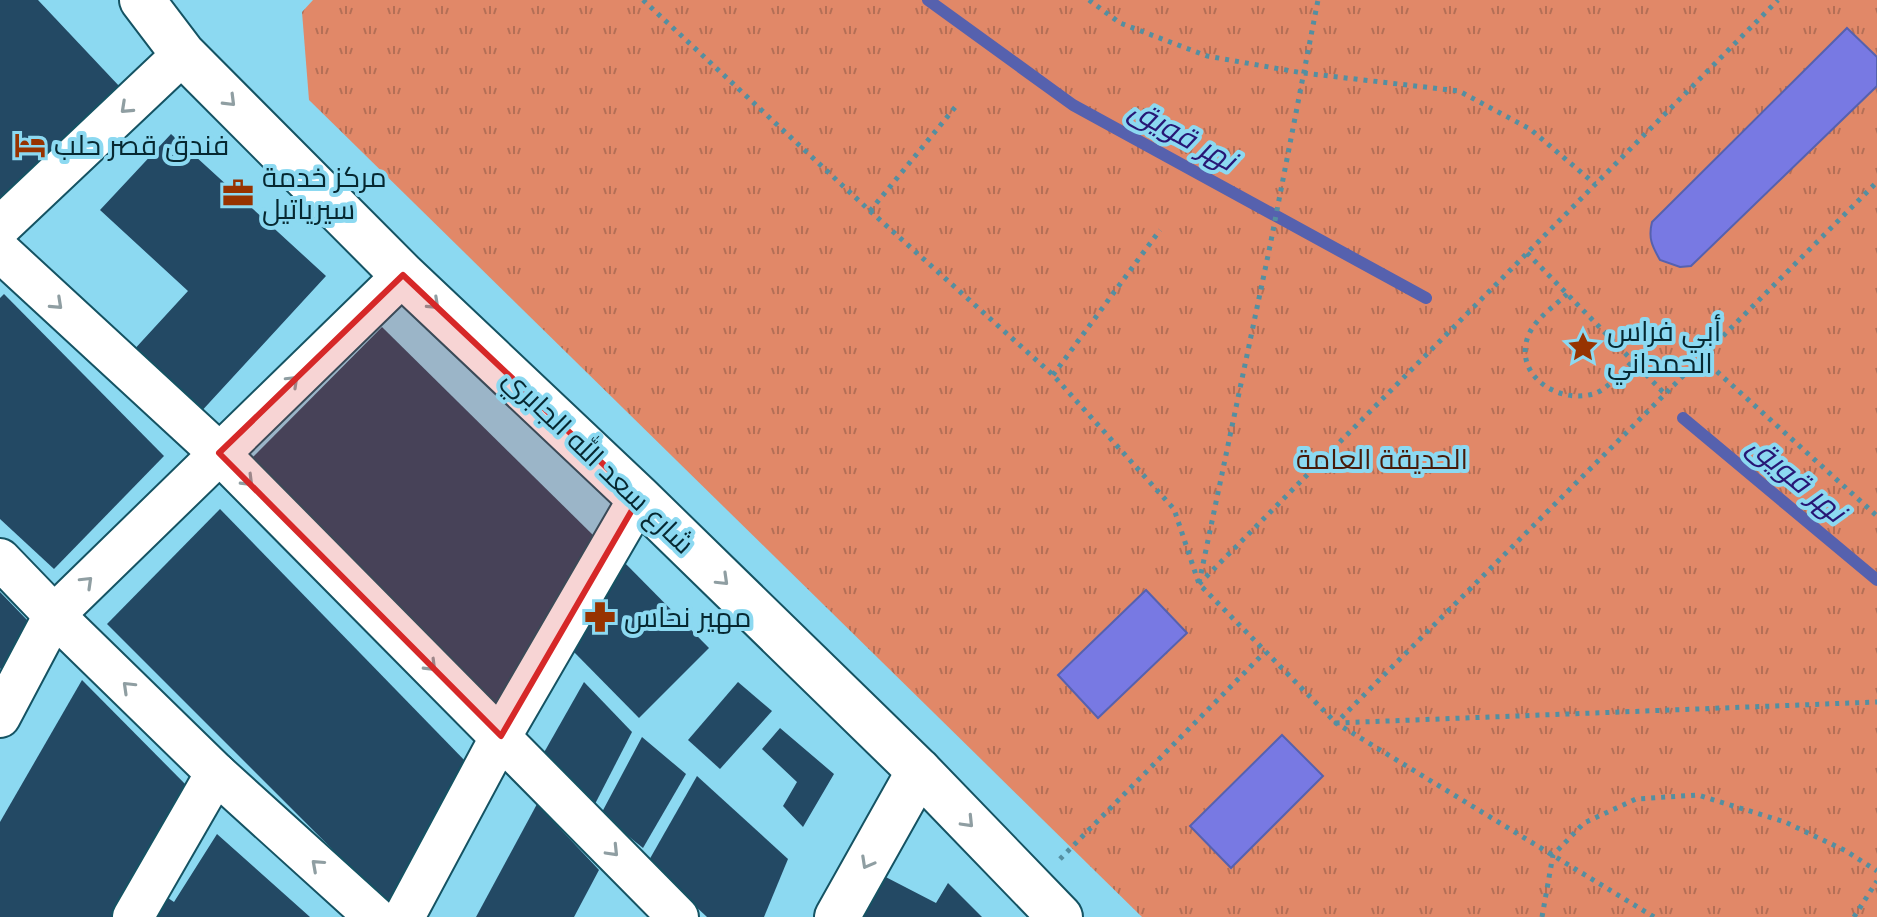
<svg xmlns="http://www.w3.org/2000/svg" width="1877" height="917" viewBox="0 0 1877 917" font-family="Arial,Cairo,sans-serif">
	<style>
		.park { fill: url(#park-tufts) }
		.water { fill: #7879e3; stroke: #5661ae; stroke-width: 2 }
		.lines { fill: none; stroke-linecap: round; stroke-linejoin: round }
		.stream { stroke: #5661ae; stroke-width: 12 }
		.building { fill: #234964 }
		.minor-casing { stroke: #155363; stroke-width: 44 }
		.secondary-casing { stroke: #155363; stroke-width: 48 }
		.path { stroke: #548fa1; stroke-width: 5; stroke-dasharray: 4 6; stroke-linecap: butt }
		.minor { stroke: #fff; stroke-width: 40 }
		.secondary { stroke: #fff; stroke-width: 44 }
		.oneway { stroke: #8f9ea2 }
		.marked { fill: #d62828; fill-opacity: 0.2; stroke: #d62828; stroke-width: 6; stroke-linejoin: round }
		.labels { text-anchor: middle; stroke-width: 8; stroke-linejoin: round; paint-order: stroke }
		.poi-label { font-size: 28px; fill: #062831; stroke: #8cd9f1; text-anchor: start }
		.park-label { font-size: 28px; fill: #471a09; stroke: #8cd9f1 }
		.street-label { font-size: 28px; fill: #062831; stroke: #8cd9f1 }
		.water-label { font-size: 30px; font-style: italic; fill: #271775; stroke: #8cd9f1 }
	</style>
	<defs>
		<pattern id="park-tufts" width="24" height="20" patternUnits="userSpaceOnUse" patternTransform="scale(2)"><rect width="24" height="20" fill="#e18868"/><path d="M3 7l-1-3M5 7V3M7 7l1-3M15 17l-1-3M17 17v-4M19 17l1-3" fill="none" stroke="#b46f56"/></pattern>
	</defs>
	<rect width="100%" height="100%" fill="#8cd9f1"/>
	<polygon class="park" points="313,0 1877,0 1877,917 1142,917 309,100 302,12"/>
	<g class="water">
		<path d="M 1847,28 L 1877,57 L 1877,86 L 1691,266 L 1680,267 L 1660,260 C 1652,246 1648,238 1652,222 Z"/>
		<polygon points="1146,590 1187,633 1098,718 1058,675"/>
		<polygon points="1282,735 1323,776 1231,868 1190,826"/>
	</g>
	<g class="lines">
		<g class="stream">
			<polyline points="928,0 1073,105 1426,298"/>
			<polyline points="1683,418 1877,580"/>
		</g>
	</g>
	<g class="building">
		<polygon points="0,0 38,0 120,87 0,202"/>
		<polygon points="171,134 326,276 198,415 131,353 188,291 100,210"/>
		<polygon points="4,294 164,456 54,569 0,519 0,298"/>
		<polygon points="382,327 596,538 496,712 249,461"/>
		<polygon points="220,509 470,766 392,909 107,624"/>
		<polygon points="618,556 709,648 639,718 572,650"/>
		<polygon points="0,592 29,622 2,671 0,668"/>
		<polygon points="82,680 193,792 122,917 0,917 0,822"/>
		<polygon points="584,682 632,732 595,804 542,756"/>
		<polygon points="738,682 772,711 720,769 688,740"/>
		<polygon points="780,728 834,774 803,827 783,806 797,782 762,749"/>
		<polygon points="642,737 686,774 643,848 601,814"/>
		<polygon points="697,776 788,859 764,917 707,917 648,862"/>
		<polygon points="537,804 599,870 574,917 476,917"/>
		<polygon points="217,834 310,917 156,917 168,898 174,902"/>
		<polygon points="876,872 936,903 948,883 982,917 850,917"/>
	</g>
	<g class="lines">
		<defs>
			<g id="minor">
				<polyline points="0,227 183,54"/>
				<polyline points="0,251 219,453 678,917"/>
				<polyline points="0,559 54,615 216,773 375,917"/>
				<polyline points="0,717 54,615 403,275"/>
				<polyline points="133,917 216,773"/>
				<polyline points="404,917 501,736 639,498"/>
			</g>
			<g id="secondary">
				<polyline points="142,0 183,54 403,275 639,498 919,771 1060,917"/>
				<polyline points="837,917 919,771"/>
			</g>
		</defs>
		<use href="#minor" class="minor-casing"/>
		<use href="#secondary" class="secondary-casing"/>
		<g class="path">
			<polyline points="643,0 870,211 1053,375 1174,509 1199,584 1336,723 1877,702"/>
			<polyline points="1089,0 1120,23 1207,56 1303,73 1459,91 1530,129 1595,184"/>
			<polyline points="870,211 957,105"/>
			<polyline points="1527,253 1665,394"/>
			<path d="M 1567,294 C 1555,306 1536,318 1529,334 C 1511,375 1560,406 1596,393 C 1607,389 1624,370 1633,361"/>
			<polyline points="1702,358 1877,516"/>
			<polyline points="1053,375 1160,230"/>
			<polyline points="1199,583 1270,246 1318,0"/>
			<polyline points="1199,584 1778,0"/>
			<polyline points="1060,859 1265,652"/>
			<polyline points="1542,917 1553,855 1584,823 1636,799 1698,795 1785,822 1846,851 1877,871"/>
			<polyline points="1654,917 1336,723 1877,182"/>
			<polyline points="1854,917 1877,881"/>
		</g>
		<use href="#minor" class="minor"/>
		<use href="#secondary" class="secondary"/>
	</g>
	<defs><path id="oneway-chevron" d="M-2-3.5L2.5 0L-2 3.5" fill="none" stroke-width="1.6" stroke-linecap="round" stroke-linejoin="round" transform="scale(2)"/></defs>
	<g class="oneway">
		<use href="#oneway-chevron" transform="translate(230 101) rotate(45)"/>
		<use href="#oneway-chevron" transform="translate(126 108) rotate(137)"/>
		<use href="#oneway-chevron" transform="translate(57 304) rotate(43)"/>
		<use href="#oneway-chevron" transform="translate(434 304) rotate(43)"/>
		<use href="#oneway-chevron" transform="translate(293 381) rotate(-44)"/>
		<use href="#oneway-chevron" transform="translate(248 481) rotate(45)"/>
		<use href="#oneway-chevron" transform="translate(723 580) rotate(44)"/>
		<use href="#oneway-chevron" transform="translate(87 582) rotate(-44)"/>
		<use href="#oneway-chevron" transform="translate(431 666) rotate(45)"/>
		<use href="#oneway-chevron" transform="translate(128 687) rotate(-136)"/>
		<use href="#oneway-chevron" transform="translate(968 822) rotate(46)"/>
		<use href="#oneway-chevron" transform="translate(613 851) rotate(46)"/>
		<use href="#oneway-chevron" transform="translate(867 863) rotate(119)"/>
		<use href="#oneway-chevron" transform="translate(317 865) rotate(-138)"/>
	</g>
	<path class="marked" d="M 403,275 L 639,498 L 501,736 L 219,453 Z"/>
	<defs>
		<symbol id="hotel-bare" viewBox="-9 -9 18 18"><path d="M-6-4.5h1.5V1H6V5H4.5V3h-9V5H-6ZM-4 0a1.8 1.8 0 1 1 3.6 0ZM.5 0V-2.5h3Q6-2.5 6 0Z" fill="#973300" stroke="#8cd9f1" stroke-width="2.5" paint-order="stroke"/></symbol>
		<symbol id="office-bare" viewBox="-9 -9 18 18"><path d="M-6-3h4V-5.5h4V-3h4V5H-6ZM-1-4.5V-3h2v-1.5ZM-6 0V1H6V0Z" fill="#973300" stroke="#8cd9f1" stroke-width="2.5" paint-order="stroke"/></symbol>
		<symbol id="sight-bare" viewBox="-9 -9 18 18"><path d="M0-6L1.8-2.2L6-1.7L2.9 1.2L3.7 5.4L0 3.3L-3.7 5.4L-2.9 1.2L-6-1.7L-1.8-2.2Z" fill="#973300" stroke="#8cd9f1" stroke-width="2.5" paint-order="stroke"/></symbol>
		<symbol id="pharmacy-bare" viewBox="-9 -9 18 18"><path d="M-2-6h4v4h4v4h-4v4h-4v-4h-4v-4h4Z" fill="#973300" stroke="#8cd9f1" stroke-width="2.5" paint-order="stroke"/></symbol>
	</defs>
	<g fill-rule="evenodd">
		<use href="#hotel-bare" x="8" y="123" width="44" height="44"/>
		<use href="#office-bare" x="216" y="171" width="44" height="44"/>
		<use href="#sight-bare" x="1561" y="325" width="44" height="44"/>
		<use href="#pharmacy-bare" x="578" y="595" width="44" height="44"/>
	</g>
	<g class="labels">
		<g class="poi-label">
			<text x="54" y="155">فندق قصر حلب</text>
			<text x="262" y="187">مركز خدمة<tspan x="262" dy="32">سيرياتيل</tspan></text>
			<text x="1607" y="341">أبي فراس<tspan x="1607" dy="32">الحمداني</tspan></text>
			<text x="624" y="627">مهير نحاس</text>
		</g>
		<g class="park-label">
			<text x="1382" y="469">الحديقة العامة</text>
		</g>
		<g class="street-label">
			<text transform="translate(599 461) rotate(44)" y="10">شارع سعد الله الجابري</text>
		</g>
		<g class="water-label">
			<text transform="translate(1183 135) rotate(29)" y="10">نهر قويق</text>
			<text transform="translate(1797 479) rotate(40)" y="10">نهر قويق</text>
		</g>
	</g>
</svg>
